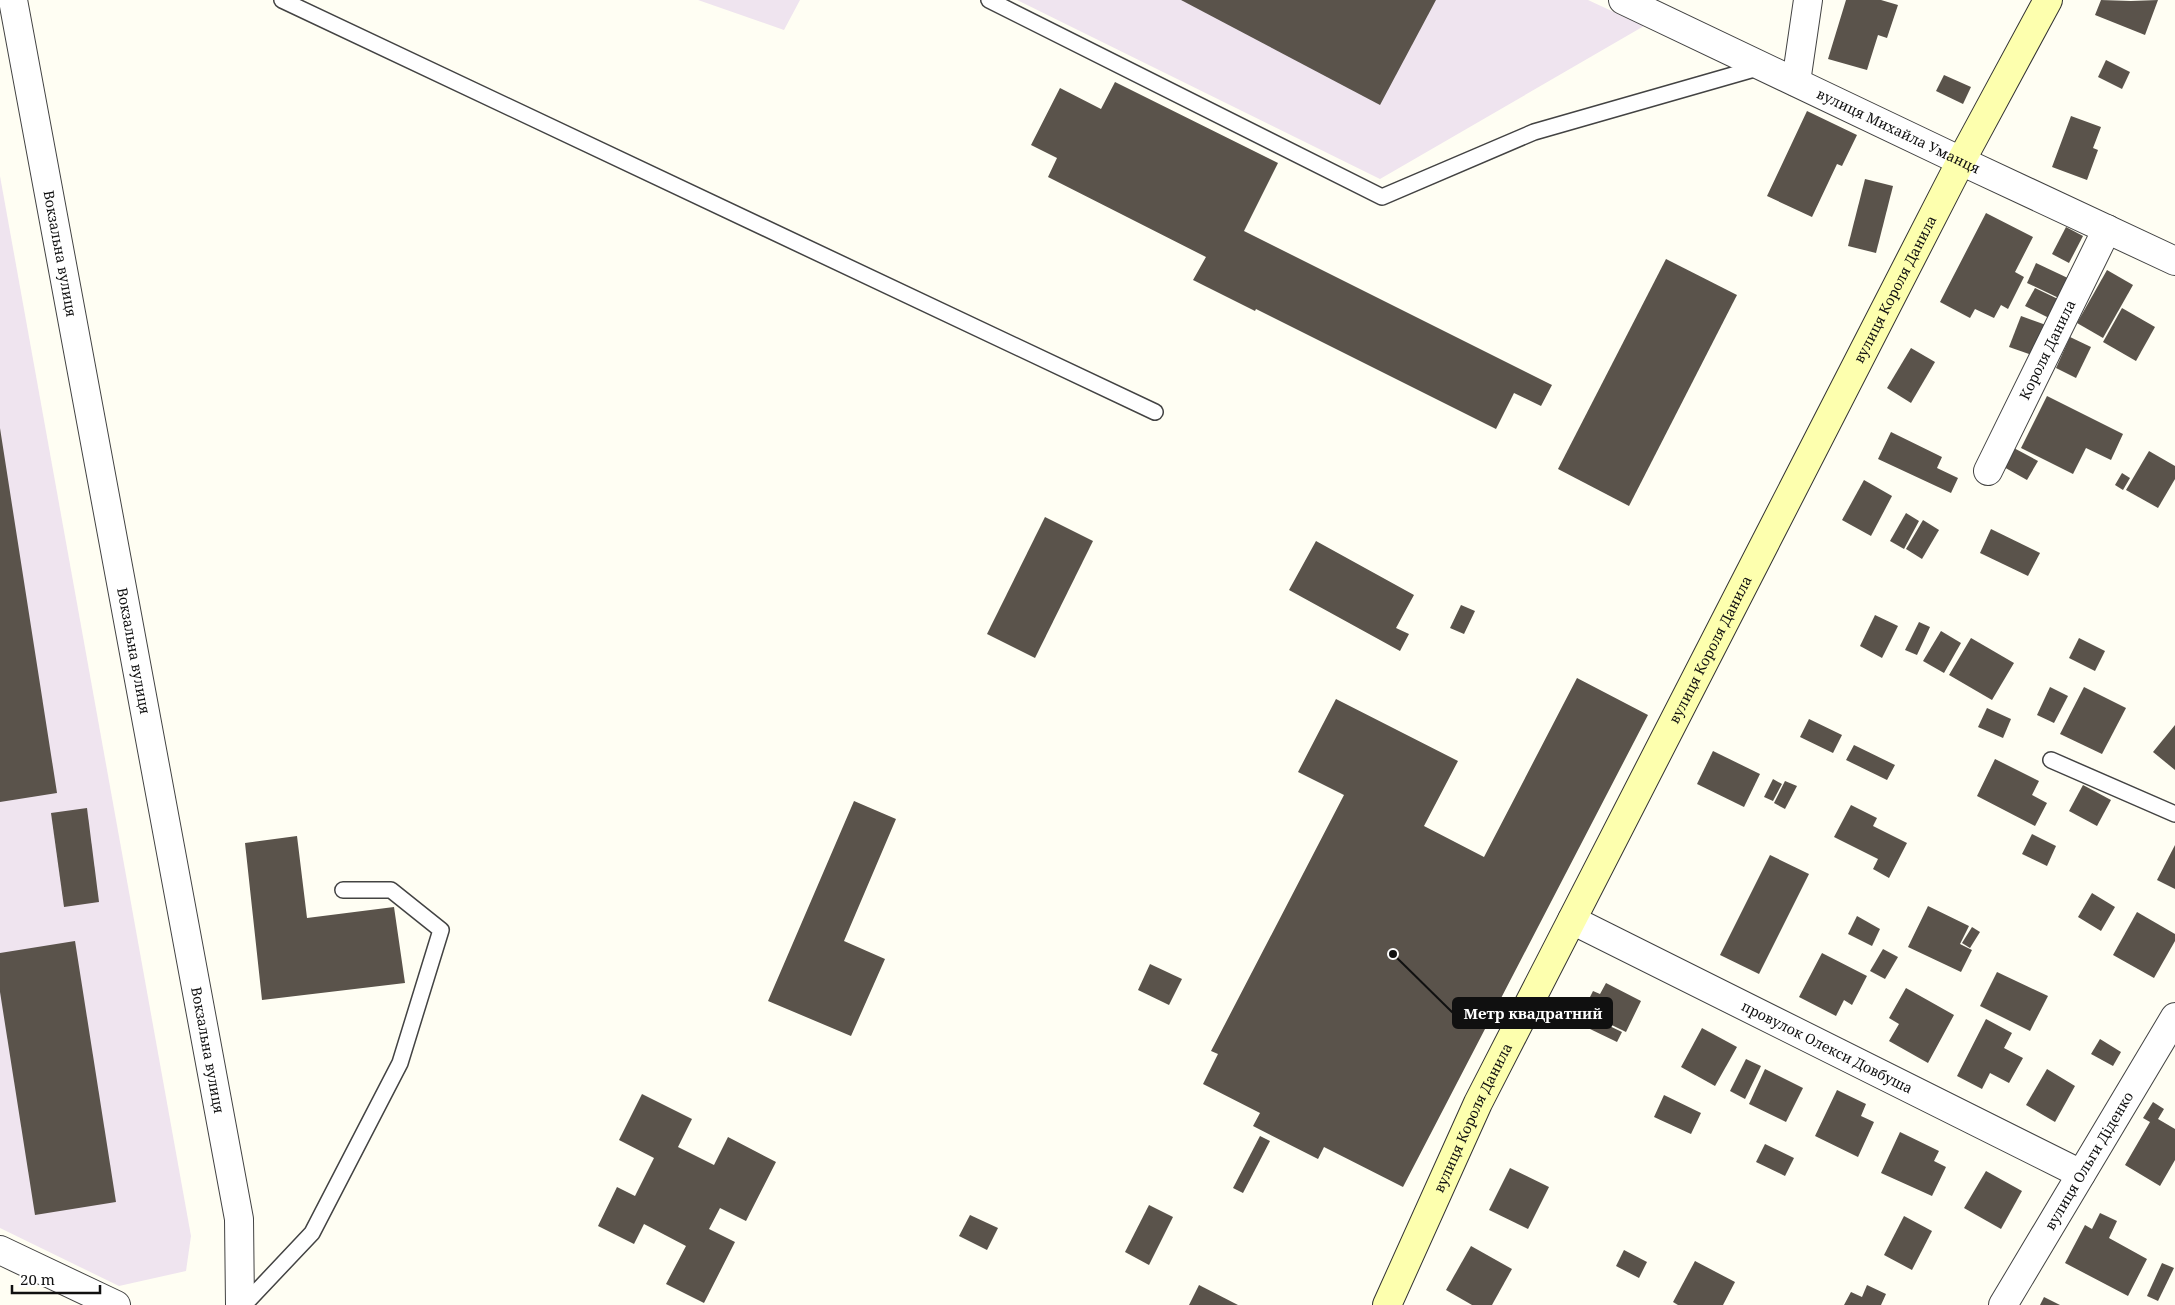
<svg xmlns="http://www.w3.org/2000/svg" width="2175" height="1305" viewBox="0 0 2175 1305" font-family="'Noto Serif',serif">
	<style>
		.industrial { fill: #efe4ef }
		.building { fill: #5a534b }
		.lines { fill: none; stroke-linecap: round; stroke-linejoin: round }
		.lane-casing { stroke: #434343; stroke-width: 18 }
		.street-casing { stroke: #434343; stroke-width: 30 }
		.secondary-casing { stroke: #323232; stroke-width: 30 }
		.lane { stroke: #fff; stroke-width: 15 }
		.street { stroke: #fff; stroke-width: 28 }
		.secondary { stroke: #fdffae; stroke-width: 28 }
		.labels { text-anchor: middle; stroke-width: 5; stroke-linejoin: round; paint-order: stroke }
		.street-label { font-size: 14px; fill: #101010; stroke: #fff }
		.leader { fill: none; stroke: #101010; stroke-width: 2 }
		.callout-dot { fill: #101010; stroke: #fff; stroke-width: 2 }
		.callout { fill: #101010; stroke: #101010; stroke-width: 2 }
		.callout-label { font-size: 15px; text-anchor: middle; font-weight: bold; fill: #fff }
	</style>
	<rect width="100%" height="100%" fill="#fffef3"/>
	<g class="industrial">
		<polygon points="698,0 800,0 784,30"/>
		<polygon points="1017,0 1588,0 1644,26 1380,179"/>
		<polygon points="0,176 191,1236 186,1271 119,1286 0,1228"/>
	</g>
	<g class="building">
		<polygon points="1181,0 1436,0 1380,105"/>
		<polygon points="1846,0 1881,0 1898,5 1887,38 1878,35 1867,70 1828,59"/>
		<polygon points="2101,0 2131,1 2158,0 2145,35 2095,15"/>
		<polygon points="2106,60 2130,72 2122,89 2098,77"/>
		<polygon points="1944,75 1971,87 1963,104 1936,91"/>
		<polygon points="1115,82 1278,163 1244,231 1552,385 1541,406 1514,393 1496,429 1256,309 1255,311 1193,280 1206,257 1048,177 1057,158 1031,145 1060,88 1101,109"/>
		<polygon points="1807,111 1857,135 1842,166 1837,164 1812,217 1767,196"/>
		<polygon points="2071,116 2101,127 2093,148 2098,150 2087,180 2052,167"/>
		<polygon points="1865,179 1893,186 1876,253 1848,246"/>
		<polygon points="1986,213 2033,237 2015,272 2024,277 2008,309 2001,305 1994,318 1975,309 1970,318 1940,302"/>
		<polygon points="2066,227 2083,236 2069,263 2052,254"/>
		<polygon points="1666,259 1737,295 1629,506 1558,469"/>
		<polygon points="2036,263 2072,280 2063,300 2027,283"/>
		<polygon points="2107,270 2133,285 2103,338 2077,323"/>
		<polygon points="2035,288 2060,300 2051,319 2025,306"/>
		<polygon points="2122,308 2155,327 2136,361 2103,342"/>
		<polygon points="2021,316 2046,325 2035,356 2009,347"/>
		<polygon points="2070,337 2091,347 2076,378 2056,368"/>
		<polygon points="1911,348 1935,362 1911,403 1887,388"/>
		<polygon points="2047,396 2123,434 2111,460 2086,448 2073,474 2021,448"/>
		<polygon points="0,428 57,793 0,802"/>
		<polygon points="1891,432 1942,457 1937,468 1958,478 1951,493 1878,459"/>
		<polygon points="2012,447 2038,461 2027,480 2002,466"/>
		<polygon points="2149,451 2175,466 2175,479 2158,508 2126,490"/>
		<polygon points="2122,473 2130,478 2123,490 2115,485"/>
		<polygon points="1864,480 1892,496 1871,536 1842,520"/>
		<polygon points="1906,513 1919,521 1904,549 1890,541"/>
		<polygon points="1045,517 1093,541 1035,658 987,634"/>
		<polygon points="1923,520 1939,530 1922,559 1906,549"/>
		<polygon points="1991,529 2040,553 2028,576 1980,553"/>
		<polygon points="1316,541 1414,595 1396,628 1409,634 1400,651 1289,590"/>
		<polygon points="1461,605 1475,611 1464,634 1450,628"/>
		<polygon points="1875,615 1898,626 1882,658 1860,646"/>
		<polygon points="1919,622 1930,627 1917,655 1905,650"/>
		<polygon points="1941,631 1961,643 1944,673 1923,661"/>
		<polygon points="1971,638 2014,663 1992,700 1949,675"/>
		<polygon points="2079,638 2105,651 2095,671 2069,658"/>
		<polygon points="1577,678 1648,715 1403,1187 1324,1147 1318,1159 1253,1126 1260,1113 1203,1084 1218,1054 1211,1051 1344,795 1298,772 1336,699 1458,761 1424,826 1484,857"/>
		<polygon points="2050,687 2068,696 2054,723 2037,715"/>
		<polygon points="2084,687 2126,708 2102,754 2060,734"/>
		<polygon points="1987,708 2011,719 2003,738 1978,727"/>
		<polygon points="1809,719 1842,735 1833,753 1800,737"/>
		<polygon points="2175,725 2175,770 2153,752"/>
		<polygon points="1854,745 1895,765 1887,780 1846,760"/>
		<polygon points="1713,751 1760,774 1744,807 1697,784"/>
		<polygon points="1995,759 2039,781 2032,795 2047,803 2035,826 1977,796"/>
		<polygon points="1773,779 1782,784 1773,801 1764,797"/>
		<polygon points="1785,781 1797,786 1785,809 1774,803"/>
		<polygon points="2083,785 2111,800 2097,826 2069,811"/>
		<polygon points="854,801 896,819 844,941 885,959 851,1036 768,1001"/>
		<polygon points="1851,805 1877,818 1873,826 1907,843 1889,878 1873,869 1878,859 1834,837"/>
		<polygon points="87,808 99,902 64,907 51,813"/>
		<polygon points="2032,834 2056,846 2047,866 2022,854"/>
		<polygon points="297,836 307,918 394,907 405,983 262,1000 245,843"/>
		<polygon points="2175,845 2175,889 2157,880"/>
		<polygon points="1770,855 1809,874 1759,974 1720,955"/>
		<polygon points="2092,893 2115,907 2101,931 2078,917"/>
		<polygon points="1928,906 1969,926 1960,944 1972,950 1961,972 1908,947"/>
		<polygon points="2137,912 2175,934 2175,941 2154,978 2113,955"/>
		<polygon points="1857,916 1880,929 1872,946 1848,934"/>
		<polygon points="1972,927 1980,932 1970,948 1962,943"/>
		<polygon points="75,941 116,1202 35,1215 0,992 0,953"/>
		<polygon points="1883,949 1898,957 1885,979 1870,971"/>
		<polygon points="1822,953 1867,976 1852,1005 1844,1000 1836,1016 1799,997"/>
		<polygon points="1150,964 1182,979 1169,1005 1138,990"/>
		<polygon points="1997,972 2048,996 2030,1031 1980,1006"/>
		<polygon points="1606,983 1641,1001 1626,1032 1583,1011 1593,991 1600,994"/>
		<polygon points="1906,988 1954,1015 1928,1063 1889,1041 1899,1024 1889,1018"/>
		<polygon points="1595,1019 1622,1032 1617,1042 1590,1029"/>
		<polygon points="1986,1019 2012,1033 2004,1048 2023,1058 2009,1083 1990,1073 1982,1089 1957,1076"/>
		<polygon points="1702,1028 1737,1047 1715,1086 1681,1067"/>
		<polygon points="2100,1039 2121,1052 2113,1066 2091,1054"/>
		<polygon points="1746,1059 1761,1066 1745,1099 1730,1091"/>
		<polygon points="1765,1069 1803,1088 1786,1122 1749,1104"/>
		<polygon points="2047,1069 2075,1086 2055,1122 2026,1105"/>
		<polygon points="1837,1090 1866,1104 1861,1116 1874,1122 1858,1157 1815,1136"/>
		<polygon points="642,1094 692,1119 678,1147 714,1165 728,1137 776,1162 746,1221 720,1208 709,1229 735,1242 704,1303 666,1284 686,1246 644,1224 634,1244 598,1226 617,1187 635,1196 654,1158 619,1140"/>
		<polygon points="1664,1095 1701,1113 1691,1134 1654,1117"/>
		<polygon points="2153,1102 2164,1109 2158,1119 2175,1129 2175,1160 2160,1186 2125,1165 2150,1122 2143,1118"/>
		<polygon points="1900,1132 1939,1151 1934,1161 1946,1167 1932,1196 1881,1173"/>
		<polygon points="1260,1136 1270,1141 1243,1193 1233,1188"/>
		<polygon points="1765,1144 1794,1158 1785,1176 1756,1162"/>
		<polygon points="1510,1168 1549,1187 1528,1229 1489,1210"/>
		<polygon points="1986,1171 2022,1191 2001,1229 1964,1208"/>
		<polygon points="1149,1205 1173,1217 1149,1265 1125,1252"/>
		<polygon points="2100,1213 2117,1221 2109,1238 2147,1259 2128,1296 2065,1263 2085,1225 2092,1229"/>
		<polygon points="970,1215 998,1228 987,1250 959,1236"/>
		<polygon points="1904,1216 1932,1231 1912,1270 1884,1255"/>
		<polygon points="1471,1246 1512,1269 1492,1305 1472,1305 1446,1290"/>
		<polygon points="1624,1250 1647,1262 1639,1278 1616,1266"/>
		<polygon points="1695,1261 1735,1282 1723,1305 1678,1305 1673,1302"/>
		<polygon points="2162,1263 2174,1268 2158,1301 2147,1296"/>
		<polygon points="1199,1285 1238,1305 1189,1305"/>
		<polygon points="1867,1285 1886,1294 1881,1305 1844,1305 1851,1292 1862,1297"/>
		<polygon points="2044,1297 2060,1305 2040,1305"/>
	</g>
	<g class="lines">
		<defs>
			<g id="lane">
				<polyline points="282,0 1155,412"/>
				<polyline points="989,0 1382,197 1534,132 1761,67"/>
				<polyline points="2051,760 2175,814"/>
				<polyline points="244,1305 312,1233 400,1063 441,930 391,890 343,890"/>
			</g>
			<g id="street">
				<path id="s1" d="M 13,0 L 239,1219 L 240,1305"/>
				<path id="s2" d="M 1623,0 L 1961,161 L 2175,261"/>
				<polyline points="1796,82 1808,0"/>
				<path id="s3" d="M 1988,471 L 2107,229"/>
				<path id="s4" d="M 1572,920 L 2081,1174"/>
				<polyline points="0,1250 116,1305"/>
				<path id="s5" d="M 2003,1305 L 2175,1017"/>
			</g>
			<g id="secondary">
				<path id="s6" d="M 1387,1305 L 1478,1103 L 1961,161 L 2048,0"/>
			</g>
		</defs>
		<use href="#lane" class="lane-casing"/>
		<use href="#street" class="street-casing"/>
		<use href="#secondary" class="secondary-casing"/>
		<use href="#lane" class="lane"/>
		<use href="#street" class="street"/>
		<use href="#secondary" class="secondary"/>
	</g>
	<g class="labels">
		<g class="street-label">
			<text dy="5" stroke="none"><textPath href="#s2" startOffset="305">вулиця Михайла Уманця</textPath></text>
			<text dy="5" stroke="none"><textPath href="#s1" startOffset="258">Вокзальна вулиця</textPath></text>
			<text dy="5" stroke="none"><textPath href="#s6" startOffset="1136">вулиця Короля Данила</textPath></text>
			<text dy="5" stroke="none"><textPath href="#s3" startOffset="135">Короля Данила</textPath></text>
			<text dy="5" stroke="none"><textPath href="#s6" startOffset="731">вулиця Короля Данила</textPath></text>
			<text dy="5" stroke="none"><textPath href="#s1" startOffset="662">Вокзальна вулиця</textPath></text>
			<text dy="5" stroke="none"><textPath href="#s4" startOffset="285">провулок Олекси Довбуша</textPath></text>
			<text dy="5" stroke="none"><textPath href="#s1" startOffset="1068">Вокзальна вулиця</textPath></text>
			<text dy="5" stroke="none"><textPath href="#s6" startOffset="206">вулиця Короля Данила</textPath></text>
			<text dy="5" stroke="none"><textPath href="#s5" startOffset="168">вулиця Ольги Діденко</textPath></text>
		</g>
	</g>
	<path class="leader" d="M1393 954L1453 1013"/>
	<circle class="callout-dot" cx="1393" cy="954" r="5"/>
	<rect class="callout" x="1453" y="998" width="159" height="30" rx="5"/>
	<g class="callout-label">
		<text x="1533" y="1019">Метр квадратний</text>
	</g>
	<path d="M12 1285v8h88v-8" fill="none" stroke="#101010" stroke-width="2.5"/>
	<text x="20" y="1285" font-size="15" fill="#101010" stroke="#ffffff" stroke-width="4" paint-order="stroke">20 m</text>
</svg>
